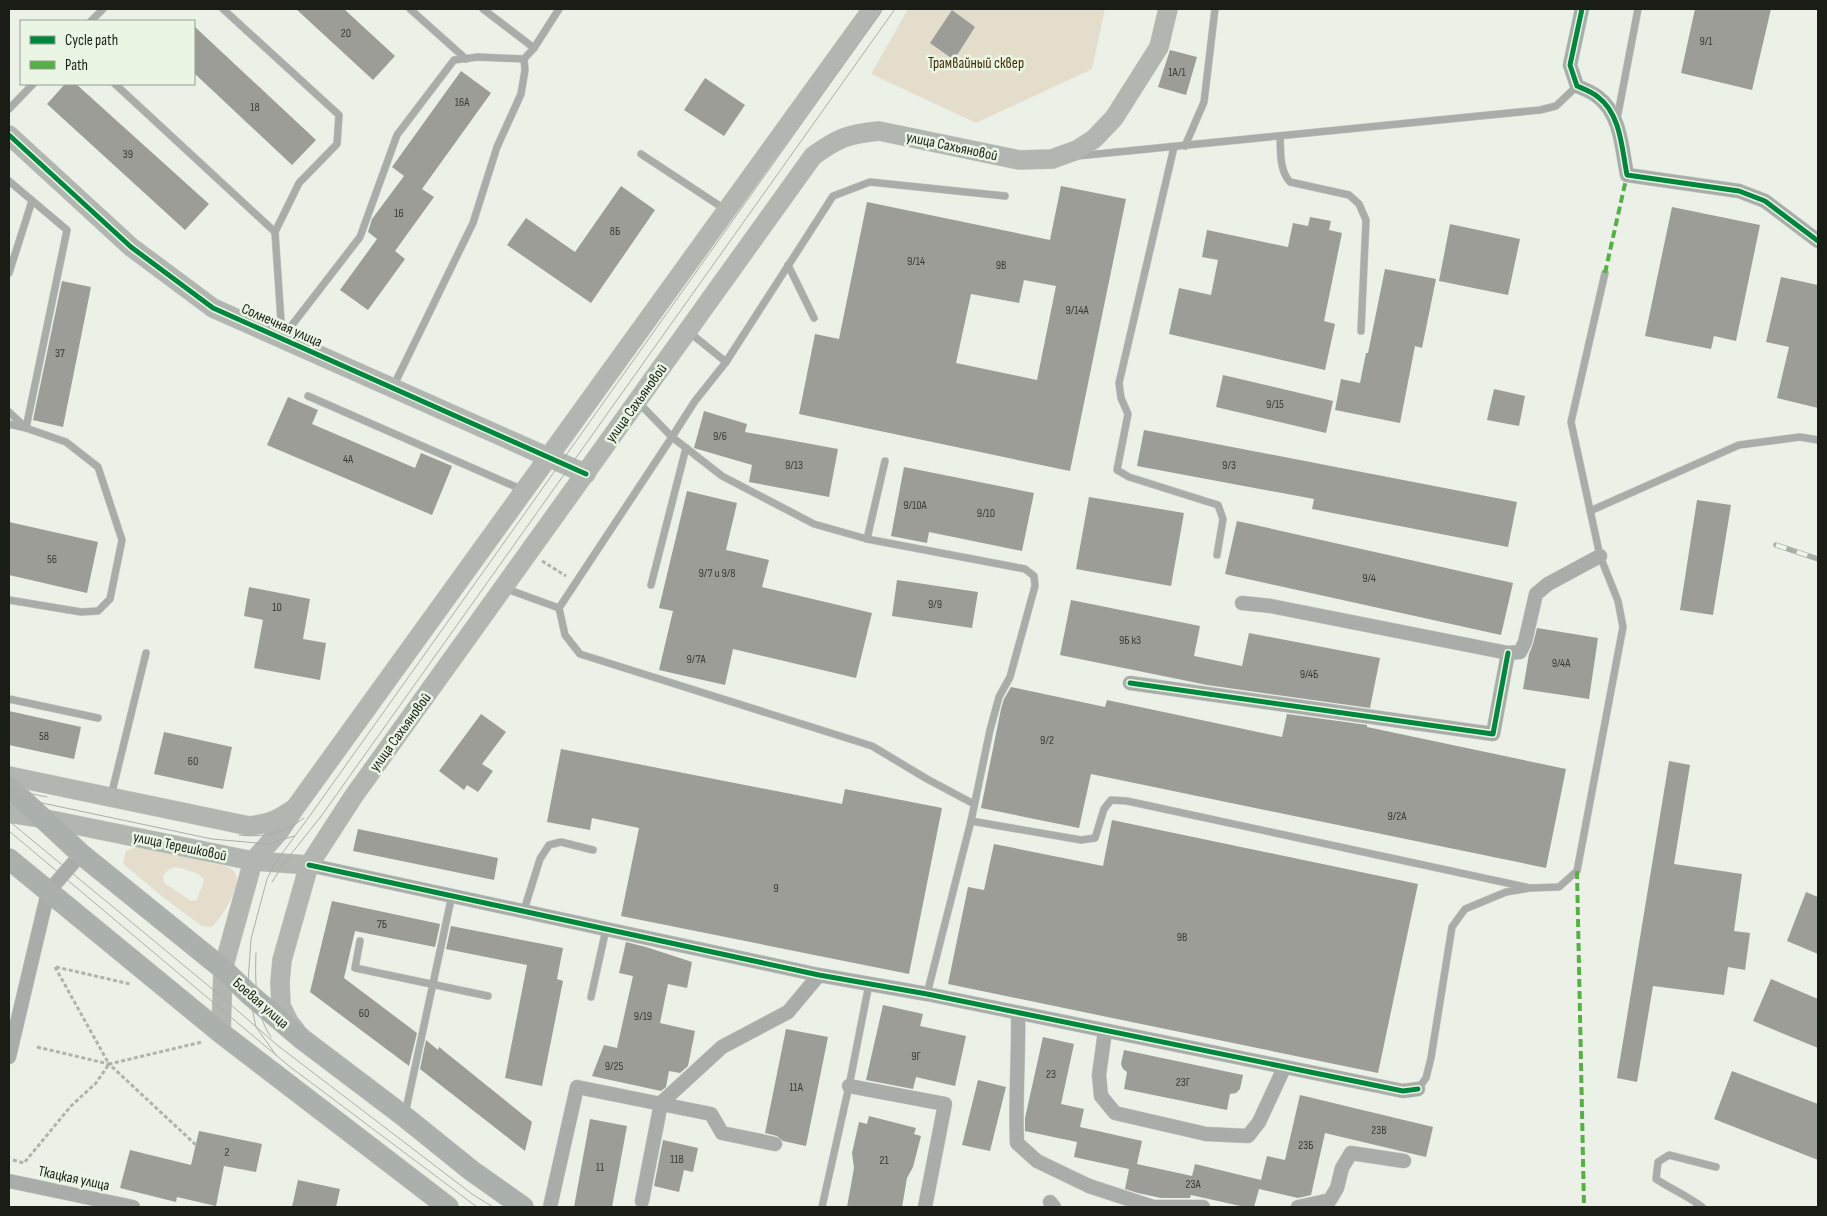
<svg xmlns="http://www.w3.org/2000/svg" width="1827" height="1216" viewBox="0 0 1827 1216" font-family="'Sofia Sans Condensed',sans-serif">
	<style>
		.green { fill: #e5ddcc; fill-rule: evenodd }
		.building { fill: #9b9d96; fill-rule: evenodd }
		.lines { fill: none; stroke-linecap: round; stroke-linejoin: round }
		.lane-casing { stroke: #c9cec6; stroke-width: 8 }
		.street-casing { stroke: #c9cec6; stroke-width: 15 }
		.secondary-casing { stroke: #c9cec6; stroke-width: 20 }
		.primary-casing { stroke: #c9cec6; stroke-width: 22 }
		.path { stroke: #afb2ad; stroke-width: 3; stroke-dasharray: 4 2.5; stroke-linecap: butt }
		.lane { stroke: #a9ada9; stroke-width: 7 }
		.street { stroke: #a9ada9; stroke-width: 14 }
		.secondary { stroke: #b1b6b0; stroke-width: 19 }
		.primary { stroke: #aab0ab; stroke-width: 21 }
		.tram { stroke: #aaaea8; stroke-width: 1 }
		.rail-casing { stroke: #aaaea8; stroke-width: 5.5 }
		.rail { stroke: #eaf5e3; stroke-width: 4; stroke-dasharray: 11; stroke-linecap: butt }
		.quiet { stroke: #55b145; stroke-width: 4; stroke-dasharray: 8 4; stroke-linecap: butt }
		.cycleway-casing { stroke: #eaf5e3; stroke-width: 8 }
		.cycleway { stroke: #00873e; stroke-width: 5 }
		.labels { text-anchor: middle; stroke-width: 5; stroke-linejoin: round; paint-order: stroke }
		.number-label { font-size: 12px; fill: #3a3d36 }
		.park-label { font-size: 15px; fill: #442c0b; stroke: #eaf5e3 }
		.street-label { font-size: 15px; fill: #191d16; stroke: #eaf5e3 }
	</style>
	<rect width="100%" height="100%" fill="#ebf1e7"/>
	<g class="green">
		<polygon points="908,9 1105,9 1092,69 976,123 871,74"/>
		<path d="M 141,847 L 217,864 C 224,866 233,867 236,875 C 241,887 221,919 212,927 L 202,926 L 164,898 L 128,868 L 123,863 L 126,851 L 133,848 ZM 175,867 C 185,870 199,871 204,880 L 197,900 L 191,901 L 164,883 L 163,876 L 168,870 Z"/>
	</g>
	<g class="building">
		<polygon points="296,9 344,9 395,56 373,80"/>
		<polygon points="1695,9 1771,9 1752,90 1681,73"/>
		<polygon points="952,10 975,27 954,60 930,43"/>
		<polygon points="194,26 316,140 292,165 194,73"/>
		<polygon points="1170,50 1197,57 1186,95 1158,87"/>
		<polygon points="461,71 491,93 422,189 434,197 395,251 405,259 368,310 340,290 377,239 368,232 372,219 404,176 392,167"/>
		<polygon points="705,78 745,105 724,136 684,110"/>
		<polygon points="65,84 76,84 209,204 185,230 47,104"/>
		<polygon points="621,186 655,210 591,303 507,245 526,218 575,252"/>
		<path d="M 1061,186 L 1126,199 L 1070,471 L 799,414 L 815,334 L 839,339 L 867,202 L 1050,240 ZM 1024,280 L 1056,286 L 1037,380 L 956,363 L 971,294 L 1019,303 Z"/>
		<polygon points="1672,207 1760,225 1736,341 1714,336 1711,349 1645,336"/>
		<polygon points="1310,217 1331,221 1329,230 1342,233 1324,321 1335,324 1325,370 1169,334 1179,288 1211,295 1218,260 1202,257 1207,230 1288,247 1293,223 1308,226"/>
		<polygon points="1450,224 1520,239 1508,295 1439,281"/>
		<polygon points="1385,269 1436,279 1422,348 1415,346 1400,423 1335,410 1341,379 1360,383 1366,353 1368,353"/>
		<polygon points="1781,277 1818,285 1818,408 1777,398 1789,347 1766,342"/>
		<polygon points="62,281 91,287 63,427 33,420"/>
		<polygon points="1223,375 1333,401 1326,433 1216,407"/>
		<polygon points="1494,389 1525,396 1519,426 1487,420"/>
		<polygon points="288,397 318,410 312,424 415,468 421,453 452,466 432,515 267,445"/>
		<polygon points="704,411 747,424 745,432 838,449 829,497 749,482 752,465 694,448"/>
		<polygon points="1144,430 1517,502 1508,547 1312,509 1314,499 1137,466"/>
		<polygon points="904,467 1034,493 1022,551 929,532 927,543 891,536"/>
		<polygon points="687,491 737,503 726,550 769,560 762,587 872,613 856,678 733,649 725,685 659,670 673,611 659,608"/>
		<polygon points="1089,497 1184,513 1171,586 1076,569"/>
		<polygon points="1697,500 1731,505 1713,615 1680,610"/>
		<polygon points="1237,521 1513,583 1501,635 1225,574"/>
		<polygon points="9,522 98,542 87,593 9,575"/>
		<polygon points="897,580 978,592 972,628 892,616"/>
		<polygon points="249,587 310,599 303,639 326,643 320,680 254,668 263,620 244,616"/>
		<polygon points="1071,600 1200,626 1194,656 1242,666 1249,633 1380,658 1370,708 1207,685 1060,655"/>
		<polygon points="1537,628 1598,638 1589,699 1523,689 1529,654 1533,644"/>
		<polygon points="1011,687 1105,707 1107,700 1282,737 1287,714 1367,725 1367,727 1566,769 1546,868 1091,774 1079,828 981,808 1001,709 1004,699"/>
		<polygon points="9,711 81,727 74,759 9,745"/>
		<polygon points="481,714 506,732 482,764 493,771 478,792 467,785 464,790 439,771"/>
		<polygon points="164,732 232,747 223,789 154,774"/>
		<polygon points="561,749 842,804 845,789 942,808 909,974 621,916 639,828 592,818 590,830 547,822"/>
		<polygon points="1669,761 1690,765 1674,864 1742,874 1734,931 1750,933 1745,970 1728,967 1724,995 1653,986 1637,1082 1617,1078"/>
		<polygon points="1112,820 1418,884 1378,1073 948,984 968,887 984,890 994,844 1103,866"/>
		<polygon points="358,829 498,858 494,880 353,851"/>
		<polygon points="1806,892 1818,897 1818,954 1787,941"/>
		<polygon points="332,901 440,924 435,947 355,931 344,978 417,1033 409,1066 310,992"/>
		<polygon points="451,926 563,948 557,979 563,981 542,1086 505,1078 527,965 446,949"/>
		<polygon points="626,942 646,947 692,962 687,988 668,984 660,1023 695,1031 688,1066 680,1073 669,1071 666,1087 661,1091 592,1076 604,1045 617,1048 633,976 619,973"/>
		<polygon points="1771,979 1818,999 1818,1048 1753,1021"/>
		<polygon points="883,1005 923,1014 920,1026 966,1036 955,1086 916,1077 913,1089 866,1080"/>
		<polygon points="786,1029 828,1037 806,1146 783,1141 777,1136 765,1133"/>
		<polygon points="1043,1037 1074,1044 1061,1104 1084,1109 1080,1127 1142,1141 1137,1164 1192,1176 1195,1164 1261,1180 1267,1156 1285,1160 1300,1095 1433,1127 1426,1157 1325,1133 1311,1195 1298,1198 1259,1189 1254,1207 1245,1207 1191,1195 1190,1198 1161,1198 1138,1193 1125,1189 1129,1169 1074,1157 1077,1142 1025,1131 1025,1118"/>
		<polygon points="426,1040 438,1050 439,1047 532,1122 525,1151 420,1069"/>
		<polygon points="1124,1050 1243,1075 1240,1089 1236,1093 1230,1094 1227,1110 1124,1089 1127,1072 1123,1069 1121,1064"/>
		<polygon points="1732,1071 1818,1104 1818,1160 1714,1119"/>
		<polygon points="978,1080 1006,1087 990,1151 962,1145"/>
		<polygon points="869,1116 916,1128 914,1134 921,1136 913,1167 907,1178 902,1207 847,1207 854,1168 852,1153 859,1122 867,1124"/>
		<polygon points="590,1119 627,1126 612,1207 574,1207"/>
		<polygon points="199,1131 262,1144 256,1172 224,1166 216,1206 177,1197 176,1202 120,1188 130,1150 191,1165"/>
		<polygon points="663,1140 698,1148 693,1172 684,1170 679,1192 654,1186"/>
		<polygon points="298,1180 340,1189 336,1207 292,1207"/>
	</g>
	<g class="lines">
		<defs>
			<g id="lane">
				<polyline points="223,9 339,115 337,144 299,183 275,232"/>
				<polyline points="410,9 466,59"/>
				<polyline points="483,9 534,48 524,59"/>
				<polyline points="91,21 103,9"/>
				<polyline points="534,48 559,9"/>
				<polyline points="115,84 275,232 282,336"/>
				<polyline points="9,109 33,84"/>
				<polyline points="1617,119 1638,9"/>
				<path d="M 1280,137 C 1281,152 1279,170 1290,182 L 1349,195 L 1359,204 L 1366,220 L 1361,331"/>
				<polyline points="1185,146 1204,102 1215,9"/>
				<polyline points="1174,147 1119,383 1121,398 1128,414 1117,470 1129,477 1218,505 1223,519 1217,555"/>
				<polyline points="641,154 726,210"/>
				<polyline points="1077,156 1540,110 1556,106 1577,86"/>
				<polyline points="9,181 67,230 26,428 9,424"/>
				<polyline points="788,265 814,318"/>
				<polyline points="9,273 32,201"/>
				<polyline points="689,332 726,362"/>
				<polyline points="282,338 360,237 397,135 454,60 478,57 524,59 525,70 521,94 497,147 473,223 393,387"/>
				<polyline points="308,396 523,490"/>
				<polyline points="638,402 672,437 559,608 565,635 580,654 872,746 927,779 974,804"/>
				<polyline points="9,412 26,428 66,442 98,467 122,540 110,599 98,611 81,612 9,600"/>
				<polyline points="1590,511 1739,445 1800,437 1818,440"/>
				<polyline points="867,539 885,461"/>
				<polyline points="651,585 686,448"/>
				<polyline points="504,588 559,608"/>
				<polyline points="9,699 98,718"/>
				<polyline points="111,796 146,653"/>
				<polyline points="971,821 990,730 999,697 1010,677 1035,586 1034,576 1025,569 867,539 814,524 722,476 672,437 695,401 726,362 833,196 870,182 1005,196"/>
				<polyline points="524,910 540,859 549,845 561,842 593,850"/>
				<polyline points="360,941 355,968 488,996"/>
				<polyline points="927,994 971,821 1081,840 1095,838 1104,809 1111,800 1127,801 1526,887"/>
				<polyline points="591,997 606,929"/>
				<polyline points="1418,1089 1426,1078 1431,1058 1452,927 1465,909 1506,892 1530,888 1559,887 1577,871 1623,627 1618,601 1600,556 1571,422 1605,273"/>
				<polyline points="405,1114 452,895"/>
				<polyline points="822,1207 849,1086 869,984"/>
				<path d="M 1702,1207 C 1688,1196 1671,1189 1656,1179 L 1658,1162 L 1669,1155 L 1716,1167"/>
			</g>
			<g id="street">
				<path d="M 1582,9 L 1570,65 L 1577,86 C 1584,89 1592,92 1598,97 C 1621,114 1622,150 1627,175 L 1739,191 L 1765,201 L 1818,241"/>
				<polyline points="1242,603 1271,606 1508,653 1520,652 1525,642 1536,594 1548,584 1600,556"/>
				<polyline points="1130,683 1493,734 1508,653"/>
				<polyline points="309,865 819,975 927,994 1403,1091 1418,1089"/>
				<path d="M 1018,1013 C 1019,1056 1015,1099 1017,1143 L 1037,1161 L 1089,1186 L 1153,1207 L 1203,1207"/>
				<polyline points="1105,1031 1099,1075 1101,1096 1115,1113 1206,1134 1248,1136 1259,1122 1284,1068"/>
				<polyline points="9,1057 48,892 81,854"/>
				<polyline points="849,1086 945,1104 925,1207"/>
				<polyline points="9,1181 133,1207"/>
				<polyline points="642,1201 661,1103 722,1047 788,1012 819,975"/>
				<polyline points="1050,1202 1054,1207"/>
				<polyline points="550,1207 577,1087 711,1114 722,1133 775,1144"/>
				<polyline points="1298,1207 1330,1200 1337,1188 1342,1168 1351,1153 1404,1161"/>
			</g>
			<g id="secondary">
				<polyline points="9,135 131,247 213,308 586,474"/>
				<path d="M 9,776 L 249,826 C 267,824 276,821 292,810"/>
				<polyline points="9,813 41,818 253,861 309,865"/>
				<path d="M 296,1031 L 289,1022 L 281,1006 L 280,982 L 282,960 L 309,865 L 353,797 L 813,156 C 838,138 848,134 879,131 L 1019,160 L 1052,159 L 1077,150 L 1094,139 L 1114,118 L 1159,47 L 1168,9"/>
				<polyline points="221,1033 223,969 253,861 279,832 295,808 872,9"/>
			</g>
			<g id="primary">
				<polyline points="9,787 81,854 223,969 249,994 302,1039 405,1117 472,1171 523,1207"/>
				<polyline points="9,859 221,1033 448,1207"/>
			</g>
		</defs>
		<use href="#lane" class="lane-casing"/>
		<use href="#street" class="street-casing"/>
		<use href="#secondary" class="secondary-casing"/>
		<use href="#primary" class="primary-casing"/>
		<g class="path">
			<polyline points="542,561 566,576"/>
			<polyline points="55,967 109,1064 202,1042"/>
			<polyline points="56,967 130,984"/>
			<polyline points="37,1047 109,1064 196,1145"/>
			<polyline points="13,1160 24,1163 71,1106 96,1083 109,1064"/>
		</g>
		<use href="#lane" class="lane"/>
		<use href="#street" class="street"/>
		<use href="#secondary" class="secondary"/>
		<use href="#primary" class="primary"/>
		<g class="tram">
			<polyline points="9,789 47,797"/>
			<polyline points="9,796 212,839 268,844 294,836"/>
			<polyline points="9,821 222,997 277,1045 472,1194 493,1207"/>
			<polyline points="9,831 289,1066 477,1207"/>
			<path d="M 239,835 C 263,838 284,833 304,818"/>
			<polyline points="272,882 284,863 322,815 895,9"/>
			<path d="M 256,953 C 255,979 255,1015 271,1037"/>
			<polyline points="276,1055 256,1027 249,994 248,982 251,939 267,879 275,863 314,810 883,9"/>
		</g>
		<defs>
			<polyline id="rail" points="1776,545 1818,559"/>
		</defs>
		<use href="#rail" class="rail-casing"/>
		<use href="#rail" class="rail"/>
		<g class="quiet">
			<polyline points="1605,273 1627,175"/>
			<polyline points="1577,871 1584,1207"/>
		</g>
		<defs>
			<g id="cycleway">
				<path d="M 1582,9 L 1570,65 L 1577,86 C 1584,89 1592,92 1598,97 C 1621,114 1622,150 1627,175 L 1739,191 L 1765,201 L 1818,241"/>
				<polyline points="9,135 131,247 213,308 586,474"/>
				<polyline points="1130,683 1493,734 1508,653"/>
				<polyline points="309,865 819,975 927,994 1403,1091 1418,1089"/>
			</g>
		</defs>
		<use href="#cycleway" class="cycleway-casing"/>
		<use href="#cycleway" class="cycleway"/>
	</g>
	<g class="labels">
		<g class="number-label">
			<text x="346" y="37">20</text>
			<text x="1706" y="45">9/1</text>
			<text x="1177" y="76">1А/1</text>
			<text x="462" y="106">16А</text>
			<text x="255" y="111">18</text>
			<text x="128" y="158">39</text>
			<text x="399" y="217">16</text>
			<text x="615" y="235">8Б</text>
			<text x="916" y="265">9/14</text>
			<text x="1001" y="269">9В</text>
			<text x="1077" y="314">9/14А</text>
			<text x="60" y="357">37</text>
			<text x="1275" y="408">9/15</text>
			<text x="720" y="440">9/6</text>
			<text x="348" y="463">4А</text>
			<text x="794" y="469">9/13</text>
			<text x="1229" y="469">9/3</text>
			<text x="915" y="509">9/10А</text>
			<text x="986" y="517">9/10</text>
			<text x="52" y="563">56</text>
			<text x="717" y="577">9/7 и 9/8</text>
			<text x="1369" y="582">9/4</text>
			<text x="935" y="608">9/9</text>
			<text x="277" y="611">10</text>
			<text x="1130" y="644">9Б к3</text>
			<text x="696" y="663">9/7А</text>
			<text x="1561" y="667">9/4А</text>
			<text x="1309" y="678">9/4Б</text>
			<text x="44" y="740">58</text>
			<text x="1047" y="744">9/2</text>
			<text x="193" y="765">60</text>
			<text x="1397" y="820">9/2А</text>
			<text x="776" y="892">9</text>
			<text x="382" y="928">7Б</text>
			<text x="1182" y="941">9В</text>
			<text x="364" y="1017">60</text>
			<text x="643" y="1020">9/19</text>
			<text x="916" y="1060">9Г</text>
			<text x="614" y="1070">9/25</text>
			<text x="1051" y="1078">23</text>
			<text x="1183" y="1086">23Г</text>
			<text x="796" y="1091">11А</text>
			<text x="1379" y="1134">23В</text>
			<text x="1306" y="1149">23Б</text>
			<text x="227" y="1156">2</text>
			<text x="677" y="1163">11В</text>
			<text x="884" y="1164">21</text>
			<text x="600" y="1171">11</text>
			<text x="1193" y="1188">23А</text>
		</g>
		<g class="park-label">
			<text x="976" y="68">Трамвайный сквер</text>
		</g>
		<g class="street-label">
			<text transform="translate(952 146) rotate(12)" y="5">улица Сахьяновой</text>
			<text transform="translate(282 325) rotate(24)" y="5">Солнечная улица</text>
			<text transform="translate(636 403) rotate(-54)" y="5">улица Сахьяновой</text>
			<text transform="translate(400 732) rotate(-54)" y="5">улица Сахьяновой</text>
			<text transform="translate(180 846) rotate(12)" y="5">улица Терешковой</text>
			<text transform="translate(261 1003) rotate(41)" y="5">Боевая улица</text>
			<text transform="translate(74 1178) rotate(12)" y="5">Ткацкая улица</text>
		</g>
	</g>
	<rect width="1827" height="1216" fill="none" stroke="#191d16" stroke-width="20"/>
	<rect x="20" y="20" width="175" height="65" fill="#eaf5e3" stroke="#969f91"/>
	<rect x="30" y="36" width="25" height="8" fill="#00873e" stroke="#969f91"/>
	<text x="65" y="45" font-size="15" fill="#191d16">Cycle path</text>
	<rect x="30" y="61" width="25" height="8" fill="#55b145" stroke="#969f91"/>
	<text x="65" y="70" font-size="15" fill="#191d16">Path</text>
</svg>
